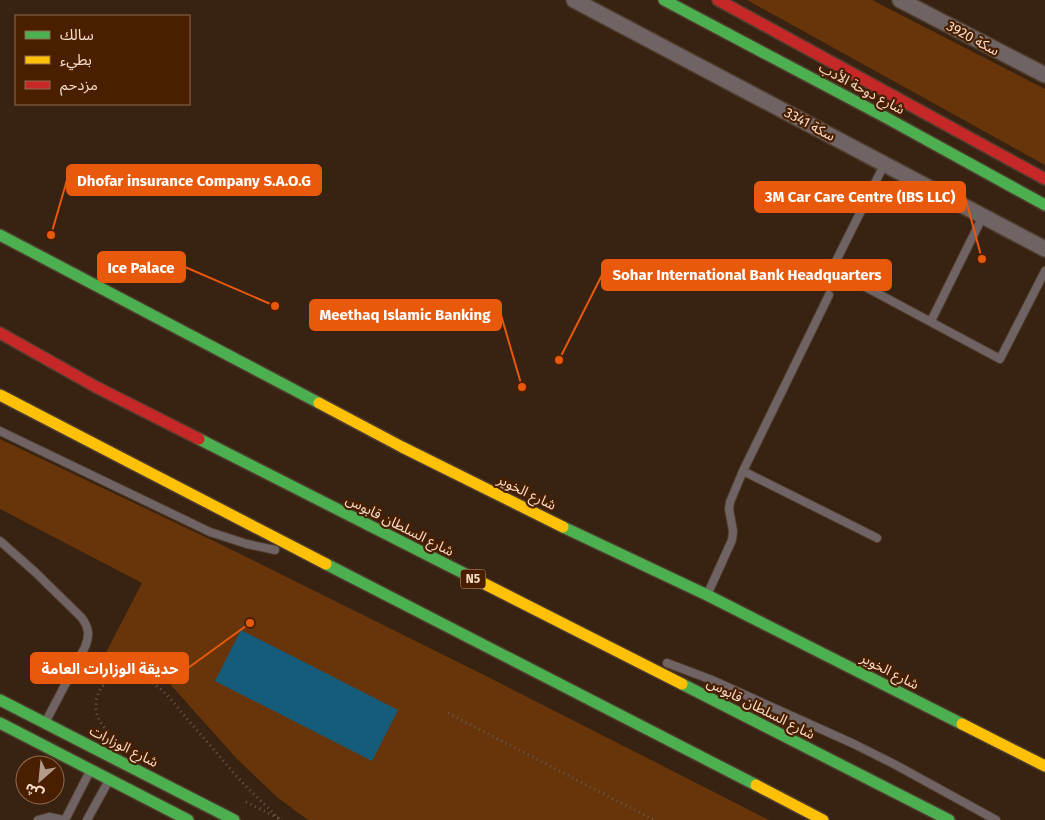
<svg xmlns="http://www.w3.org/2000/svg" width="1045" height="820" viewBox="0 0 1045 820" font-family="'Fira Sans','Noto Sans Arabic',sans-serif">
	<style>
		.green { fill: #673509 }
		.water { fill: #155c7b }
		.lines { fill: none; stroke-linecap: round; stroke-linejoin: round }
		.lane-casing { stroke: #4f3d2e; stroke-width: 10 }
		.street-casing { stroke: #4f3d2e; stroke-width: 18 }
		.fast-casing { stroke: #4f3d2e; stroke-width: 14 }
		.slow-casing { stroke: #4f3d2e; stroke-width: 14 }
		.jam-casing { stroke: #4f3d2e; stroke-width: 14 }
		.path { stroke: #685a54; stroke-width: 3; stroke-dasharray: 1 4; stroke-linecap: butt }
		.lane { stroke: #6f6364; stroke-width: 8 }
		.street { stroke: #6f6364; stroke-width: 15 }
		.fast { stroke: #4caf50; stroke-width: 11 }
		.slow { stroke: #ffc107; stroke-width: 11 }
		.jam { stroke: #c62828; stroke-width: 11 }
		.labels { text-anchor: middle; stroke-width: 4.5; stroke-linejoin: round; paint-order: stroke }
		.shield { fill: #491f00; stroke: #c3a38d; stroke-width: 1 }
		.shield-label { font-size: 12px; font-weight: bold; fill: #f7dcca }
		.street-label { font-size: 14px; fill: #f7dcca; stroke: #491f00 }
		.leader { fill: none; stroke: #e8590c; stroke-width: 2 }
		.callout-dot { fill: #e8590c; stroke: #491f00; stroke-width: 2 }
		.callout { fill: #e8590c; stroke: #e8590c; stroke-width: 2 }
		.callout-label { font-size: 15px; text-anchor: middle; font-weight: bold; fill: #fff }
	</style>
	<rect width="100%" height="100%" fill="#382211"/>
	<g class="green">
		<polygon points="747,0 872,0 1045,89 1045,165"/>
		<polygon points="0,439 220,544 490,678 769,820 308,820 278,798 237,759 161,674 135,667 113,671 100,664 142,583 0,509"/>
	</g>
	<polygon class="water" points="241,630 398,710 372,761 215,681"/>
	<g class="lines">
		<defs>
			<g id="lane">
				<polyline points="885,163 832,269 1000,359 1045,271"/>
				<polyline points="931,321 983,216"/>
				<polyline points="0,431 210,532 247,544 275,550"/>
				<polyline points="743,471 877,538"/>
				<path d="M 0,541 L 35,572 L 81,617 C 89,627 90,635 85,647 L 46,721"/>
				<polyline points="708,593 732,540 733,531 729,509 730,502 743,471 829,295"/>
				<polyline points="667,663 712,680 854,744 894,764 996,820"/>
				<polyline points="38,820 49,817 64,820"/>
				<polyline points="65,820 90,771"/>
				<polyline points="87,820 108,782"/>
			</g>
			<g id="street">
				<polyline points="574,0 1045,249"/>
				<polyline points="900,0 1045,75"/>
			</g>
			<g id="fast">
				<polyline points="664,0 885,117 1045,205"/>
				<polyline points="0,235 319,403"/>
				<polyline points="199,439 473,578"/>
				<polyline points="563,527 707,595 962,724"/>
				<polyline points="326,564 756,785"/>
				<polyline points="682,684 949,820"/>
				<polyline points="0,700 234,820"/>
				<polyline points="0,723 188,820"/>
			</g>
			<g id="slow">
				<polyline points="0,395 326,564"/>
				<polyline points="319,403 402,447 563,527"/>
				<polyline points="473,578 682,684"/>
				<polyline points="962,724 1045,766"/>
				<polyline points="756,785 823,820"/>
			</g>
			<g id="jam">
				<polyline points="718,0 1045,179"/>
				<polyline points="0,333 96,387 199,439"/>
			</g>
		</defs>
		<use href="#lane" class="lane-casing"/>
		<use href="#street" class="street-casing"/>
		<use href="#fast" class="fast-casing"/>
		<use href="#slow" class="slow-casing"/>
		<use href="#jam" class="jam-casing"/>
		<g class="path">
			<polyline points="448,713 654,820"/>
			<path d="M 108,731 C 84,710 98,674 129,674 C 135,674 142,678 147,680 C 164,688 176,706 188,720 C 206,740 223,761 241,781 C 253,794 267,806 279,819"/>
			<polyline points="246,802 282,820"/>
		</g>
		<use href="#lane" class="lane"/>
		<use href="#street" class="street"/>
		<use href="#fast" class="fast"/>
		<use href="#slow" class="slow"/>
		<use href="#jam" class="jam"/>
	</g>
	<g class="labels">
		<rect class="shield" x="460.5" y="569.5" width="25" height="19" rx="4"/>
		<g class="shield-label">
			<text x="473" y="583">N5</text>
		</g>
		<g class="street-label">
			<text transform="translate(973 38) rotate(28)" y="5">سكة 3920</text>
			<text transform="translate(862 88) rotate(28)" y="5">شارع دوحة الأدب</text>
			<text transform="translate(810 124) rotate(28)" y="5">سكة 3341</text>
			<text transform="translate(527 492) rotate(26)" y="5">شارع الخوير</text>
			<text transform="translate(400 525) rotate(27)" y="5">شارع السلطان قابوس</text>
			<text transform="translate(890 671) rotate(27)" y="5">شارع الخوير</text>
			<text transform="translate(761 708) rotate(27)" y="5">شارع السلطان قابوس</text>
			<text transform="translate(124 746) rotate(27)" y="5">شارع الوزارات</text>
		</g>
	</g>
	<path class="leader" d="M51 235L67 180M982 259L965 197M275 306L185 267M559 360L602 275M522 387L501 315M250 623L188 668"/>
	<g class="callout-dot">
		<circle cx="51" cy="235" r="5"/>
		<circle cx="982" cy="259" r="5"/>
		<circle cx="275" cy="306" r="5"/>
		<circle cx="559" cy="360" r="5"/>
		<circle cx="522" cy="387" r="5"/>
		<circle cx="250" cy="623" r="5"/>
	</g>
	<g class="callout">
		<rect x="67" y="165" width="254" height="30" rx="5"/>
		<rect x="755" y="182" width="210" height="30" rx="5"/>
		<rect x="98" y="252" width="87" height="30" rx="5"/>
		<rect x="602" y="260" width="289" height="30" rx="5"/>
		<rect x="310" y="300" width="191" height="30" rx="5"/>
		<rect x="31" y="653" width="157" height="30" rx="5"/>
	</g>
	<g class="callout-label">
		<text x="194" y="186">Dhofar insurance Company S.A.O.G</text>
		<text x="860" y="202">3M Car Care Centre (IBS LLC)</text>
		<text x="141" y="273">Ice Palace</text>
		<text x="747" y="280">Sohar International Bank Headquarters</text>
		<text x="405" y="320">Meethaq Islamic Banking</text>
		<text x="110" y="674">حديقة الوزارات العامة</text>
	</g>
	<rect x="15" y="15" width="175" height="90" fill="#491f00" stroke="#8f6b51"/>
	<rect x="25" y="31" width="25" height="8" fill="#4caf50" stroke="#8f6b51"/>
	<text x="60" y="40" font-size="15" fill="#f7dcca">سالك</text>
	<rect x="25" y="56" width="25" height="8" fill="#ffc107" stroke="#8f6b51"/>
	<text x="60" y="65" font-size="15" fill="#f7dcca">بطيء</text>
	<rect x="25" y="81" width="25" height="8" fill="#c62828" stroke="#8f6b51"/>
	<text x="60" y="90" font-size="15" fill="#f7dcca">مزدحم</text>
	<g transform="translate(40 780) rotate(207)"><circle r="24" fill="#491f00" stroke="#8f6b51"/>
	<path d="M0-4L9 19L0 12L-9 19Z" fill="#b49b89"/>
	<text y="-8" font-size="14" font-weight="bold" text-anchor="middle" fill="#f7dcca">ش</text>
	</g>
</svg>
